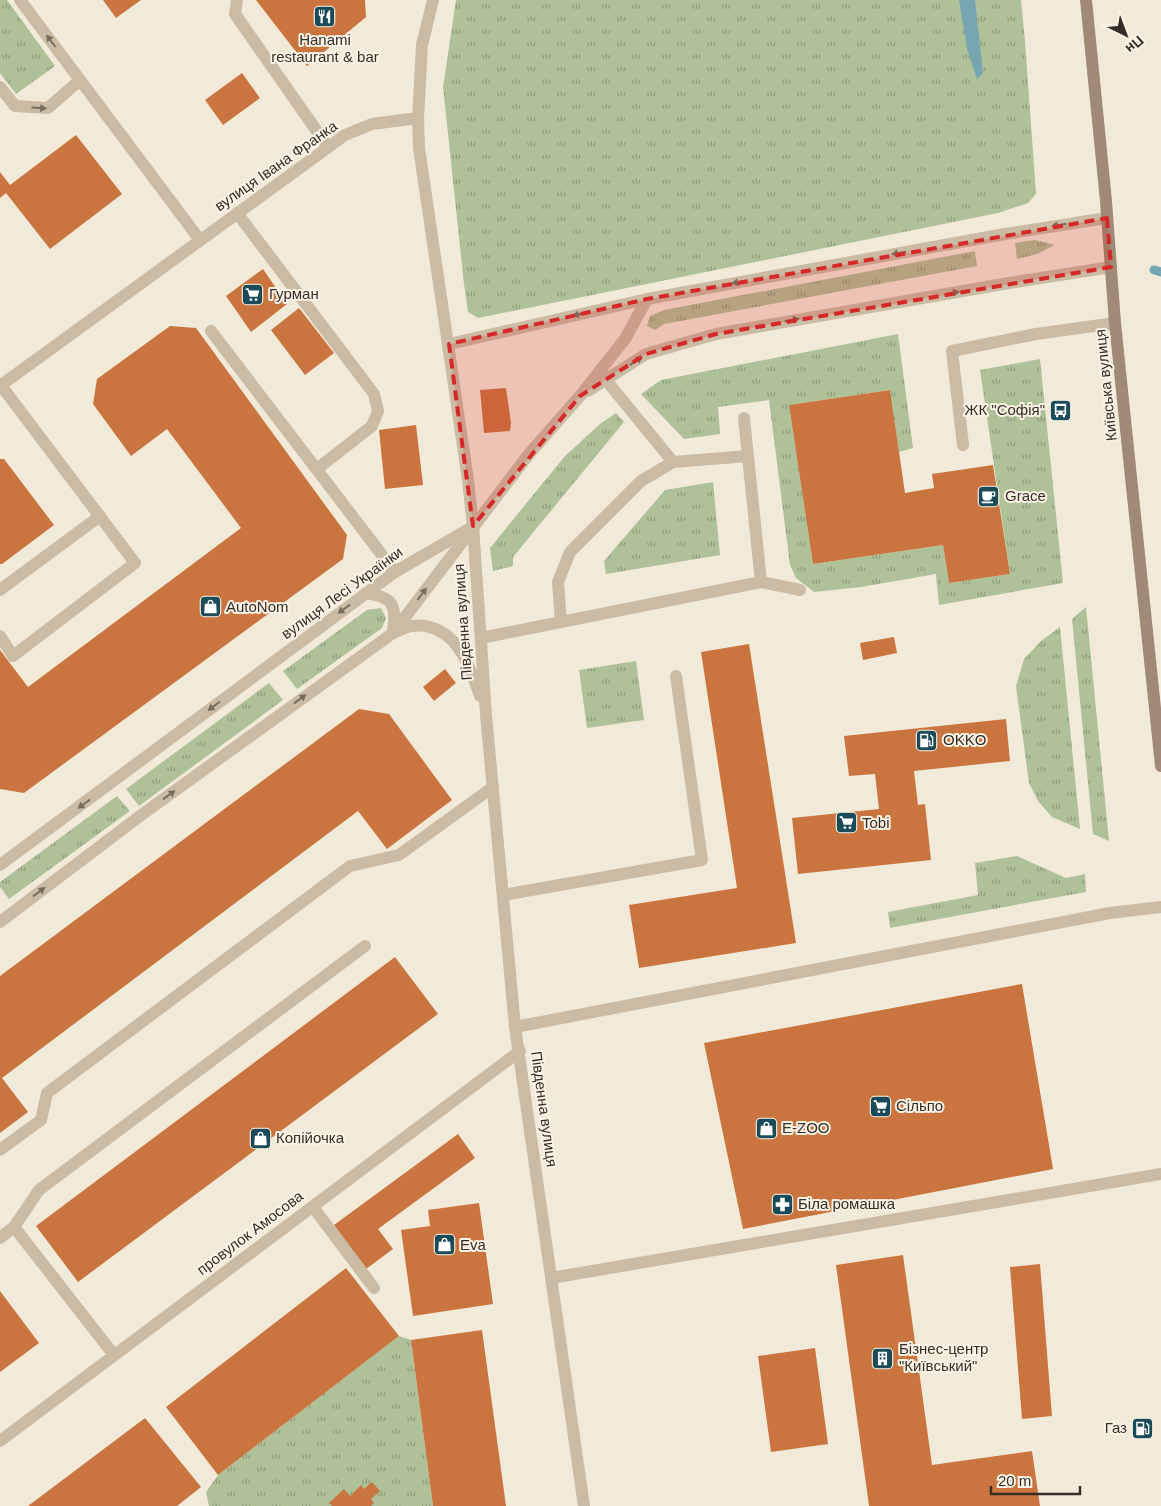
<svg xmlns="http://www.w3.org/2000/svg" width="1161" height="1506" viewBox="0 0 1161 1506" font-family="Helvetica,sans-serif">
	<style>
		.grass { fill: url(#grass-tufts) }
		.water { fill: #77a5b0 }
		.lines { fill: none; stroke-linecap: round; stroke-linejoin: round }
		.stream { stroke: #77a5b0; stroke-width: 9 }
		.building { fill: #ca753f }
		.lane { stroke: #cabba4; stroke-width: 12 }
		.street { stroke: #cabba4; stroke-width: 12 }
		.secondary { stroke: #9e8a76; stroke-width: 12 }
		.oneway { fill: #786d5f }
		.marked { fill: #d62828; fill-opacity: 0.2; stroke: #d62828; stroke-width: 4; stroke-dasharray: 10 6; stroke-linejoin: round }
		.labels { text-anchor: middle; stroke-width: 4; stroke-linejoin: round; paint-order: stroke }
		.poi-label { font-size: 15px; fill: #352d26; stroke: #faf3e5; text-anchor: start }
		.street-label { font-size: 15px; fill: #352d26; stroke: #faf3e5 }
	</style>
	<defs>
		<pattern id="grass-tufts" width="24" height="20" patternUnits="userSpaceOnUse" patternTransform="scale(1.25)"><rect width="24" height="20" fill="#aec198"/><path d="M3 7l-1-3M5 7V3M7 7l1-3M15 17l-1-3M17 17v-4M19 17l1-3" fill="none" stroke="#8e9d7c"/></pattern>
	</defs>
	<rect width="100%" height="100%" fill="#f2ead9"/>
	<g class="grass">
		<polygon points="0,0 7,0 55,66 16,94 0,73"/>
		<polygon points="456,0 1021,0 1025,41 1036,194 1028,203 998,213 478,318 468,312 464,284 443,87"/>
		<polygon points="1035,240 1055,245 1037,254 1017,259 1015,243"/>
		<polygon points="975,251 977,266 664,324 655,330 647,326 650,316 664,310"/>
		<polygon points="898,334 913,448 899,452 890,390 789,405 813,564 943,545 949,583 1010,574 980,370 1040,359 1063,583 939,605 936,574 861,587 814,592 796,578 790,565 769,400 718,407 720,434 684,439 641,394 661,380"/>
		<polygon points="616,413 624,422 513,557 513,566 493,571 490,548 565,456 600,424"/>
		<polygon points="713,482 720,555 606,574 604,561 665,490"/>
		<polygon points="1086,607 1109,841 1093,834 1072,619"/>
		<polygon points="381,608 386,618 382,628 297,689 283,671 367,610"/>
		<polygon points="1060,627 1080,829 1052,817 1038,801 1029,783 1016,686 1024,659 1041,641"/>
		<polygon points="636,661 644,720 587,728 579,670"/>
		<polygon points="269,683 283,700 139,806 126,789"/>
		<polygon points="117,796 130,811 9,899 0,887 0,882"/>
		<polygon points="1017,856 1066,878 1085,874 1086,892 890,928 888,912 978,895 975,863"/>
		<polygon points="399,1336 411,1340 433,1506 209,1506 206,1492 218,1475"/>
	</g>
	<polygon class="water" points="959,0 975,0 983,73 977,79 967,49"/>
	<g class="lines">
		<polyline class="stream" points="1154,270 1161,272"/>
	</g>
	<g class="building">
		<polygon points="103,0 141,0 116,18"/>
		<polygon points="256,0 365,0 366,17 307,66"/>
		<polygon points="242,73 260,98 223,125 205,100"/>
		<polygon points="76,135 122,194 50,249 6,193 0,198 0,172 10,185"/>
		<polygon points="263,269 287,304 251,332 226,296"/>
		<polygon points="299,308 334,353 305,375 271,330"/>
		<polygon points="170,326 196,328 347,535 343,559 24,793 0,789 0,650 28,687 241,528 167,429 131,456 93,404 97,379"/>
		<polygon points="506,388 511,423 510,431 484,433 480,390"/>
		<polygon points="890,390 905,493 934,488 932,474 993,465 1010,574 949,583 943,545 813,564 789,405"/>
		<polygon points="416,425 423,485 385,489 379,430"/>
		<polygon points="0,459 4,459 54,525 2,564 0,564"/>
		<polygon points="894,637 897,653 863,660 860,643"/>
		<polygon points="749,644 796,943 639,968 629,905 737,888 701,652"/>
		<polygon points="445,669 456,683 434,701 423,687"/>
		<polygon points="359,709 389,714 452,800 387,849 358,811 2,1078 28,1112 0,1133 0,976"/>
		<polygon points="1006,719 1010,761 914,771 918,805 925,804 931,860 798,874 792,818 879,809 875,774 849,776 844,736"/>
		<polygon points="395,957 438,1014 78,1282 36,1226"/>
		<polygon points="1022,984 1053,1169 743,1229 704,1043"/>
		<polygon points="458,1134 475,1158 378,1229 393,1249 366,1269 334,1225"/>
		<polygon points="479,1203 493,1304 413,1316 401,1230 430,1226 428,1210"/>
		<polygon points="903,1255 932,1465 1032,1451 1040,1506 869,1506 836,1265"/>
		<polygon points="1040,1264 1052,1416 1022,1419 1010,1267"/>
		<polygon points="346,1268 399,1336 218,1475 166,1407"/>
		<polygon points="0,1291 39,1343 0,1372"/>
		<polygon points="482,1330 506,1506 433,1506 411,1340"/>
		<polygon points="815,1348 828,1444 771,1452 758,1356"/>
		<polygon points="145,1418 201,1487 177,1506 28,1506"/>
		<polygon points="372,1482 380,1491 371,1499 374,1503 371,1506 332,1506 329,1503 344,1489 350,1496 361,1485 364,1489"/>
	</g>
	<g class="lines">
		<g class="lane">
			<polyline points="20,0 200,240"/>
			<polyline points="237,0 235,14 328,147"/>
			<polyline points="0,87 15,106 48,108 80,80"/>
			<polyline points="237,213 374,394 378,411 372,426 317,469"/>
			<polyline points="211,331 395,572"/>
			<polyline points="606,380 673,462"/>
			<polyline points="0,384 135,563 13,656 0,636"/>
			<polyline points="744,418 761,582"/>
			<polyline points="963,445 952,351 1036,334 1115,323"/>
			<polyline points="0,590 100,516"/>
			<polyline points="561,622 558,582 570,552 641,481 673,462 748,456"/>
			<polyline points="481,638 761,582 800,590"/>
			<polyline points="503,895 702,860 676,676"/>
			<polyline points="515,1027 1110,913 1161,907"/>
			<polyline points="0,1150 41,1120 47,1093 350,866 399,855 493,787"/>
			<polyline points="313,1207 374,1288"/>
			<polyline points="0,1238 14,1227"/>
			<polyline points="551,1278 1161,1174"/>
			<polyline points="114,1355 14,1227 39,1190 365,946"/>
		</g>
		<g class="street">
			<polyline points="433,0 422,45 418,118 419,148 468,480 473,526 486,715 515,1027 584,1506"/>
			<polyline points="449,344 647,299 1005,234 1107,218"/>
			<polyline points="0,386 345,135 372,124 418,118"/>
			<polyline points="588,391 646,354 716,334 1009,283 1111,267"/>
			<path d="M 366,593 C 393,597 397,605 393,631"/>
			<path d="M 393,633 C 398,631 405,627 411,626 C 454,621 469,663 480,696"/>
			<polyline points="0,865 395,572 469,529"/>
			<polyline points="0,922 140,816 393,633 529,454 580,396 625,339 647,299"/>
			<polyline points="0,1441 520,1051"/>
		</g>
		<polyline class="secondary" points="1086,0 1106,201 1115,323 1161,766"/>
	</g>
	<defs><path id="oneway-solid" d="M-6-.8H1V-3.2L6.5 0L1 3.2V.8H-6Z" transform="scale(1.25)"/></defs>
	<g class="oneway">
		<use href="#oneway-solid" transform="translate(51 41) rotate(-127)"/>
		<use href="#oneway-solid" transform="translate(39 108) rotate(3)"/>
		<use href="#oneway-solid" transform="translate(1059 225) rotate(171)"/>
		<use href="#oneway-solid" transform="translate(899 253) rotate(170)"/>
		<use href="#oneway-solid" transform="translate(739 282) rotate(170)"/>
		<use href="#oneway-solid" transform="translate(952 293) rotate(-10)"/>
		<use href="#oneway-solid" transform="translate(580 314) rotate(167)"/>
		<use href="#oneway-solid" transform="translate(792 320) rotate(-10)"/>
		<use href="#oneway-solid" transform="translate(636 361) rotate(-33)"/>
		<use href="#oneway-solid" transform="translate(422 594) rotate(-53)"/>
		<use href="#oneway-solid" transform="translate(344 609) rotate(144)"/>
		<use href="#oneway-solid" transform="translate(300 699) rotate(-36)"/>
		<use href="#oneway-solid" transform="translate(214 706) rotate(143)"/>
		<use href="#oneway-solid" transform="translate(169 795) rotate(-36)"/>
		<use href="#oneway-solid" transform="translate(84 804) rotate(144)"/>
		<use href="#oneway-solid" transform="translate(39 892) rotate(-37)"/>
	</g>
	<path class="marked" d="M 1107,218 L 1111,267 L 716,334 L 646,354 L 580,396 L 473,526 L 449,344 L 647,299 Z"/>
	<defs>
		<symbol id="restaurant-square" viewBox="-11 -11 22 22"><rect x="-9" y="-9" width="18" height="18" rx="4" fill="#1b4b58" stroke="#faf3e5"/><path d="M-5-6h1v4h1v-4h1v4h1v-4h1v5L-1.5 .5V6h-2V.5L-5-1ZM5-6V6H3V1.5H1.5Q1.5-4 5-6Z" fill="#fff"/></symbol>
		<symbol id="supermarket-square" viewBox="-11 -11 22 22"><rect x="-9" y="-9" width="18" height="18" rx="4" fill="#1b4b58" stroke="#faf3e5"/><path d="M-6-5.5h2.5l.6 2H6L4.5 2H-2.5L-4.4-4H-6ZM-1.5 3.2a1.3 1.3 0 1 0 .1 0ZM3 3.2a1.3 1.3 0 1 0 .1 0Z" fill="#fff"/></symbol>
		<symbol id="bus-square" viewBox="-11 -11 22 22"><rect x="-9" y="-9" width="18" height="18" rx="4" fill="#1b4b58" stroke="#faf3e5"/><path d="M-5-6H5V4H4V6H2V4H-2V6H-4V4H-5ZM-3.5-4V0h7V-4ZM-3.5 1.2v1.5H-2V1.2ZM2 1.2v1.5H3.5V1.2Z" fill="#fff"/></symbol>
		<symbol id="cafe-square" viewBox="-11 -11 22 22"><rect x="-9" y="-9" width="18" height="18" rx="4" fill="#1b4b58" stroke="#faf3e5"/><path d="M-5.5-4.5H6V0H3Q3 3.5 0 3.5H-2.5Q-5.5 3.5-5.5 0ZM3-3.2v2h1.7v-2ZM-6 4.5H4V6H-6Z" fill="#fff"/></symbol>
		<symbol id="shop-square" viewBox="-11 -11 22 22"><rect x="-9" y="-9" width="18" height="18" rx="4" fill="#1b4b58" stroke="#faf3e5"/><path d="M-5-2.5h2.3a2.7 3.5 0 0 1 5.4 0H5L5.5 6h-11ZM-1.5-2.5h3a1.5 2.3 0 0 0-3 0Z" fill="#fff"/></symbol>
		<symbol id="fuel-square" viewBox="-11 -11 22 22"><rect x="-9" y="-9" width="18" height="18" rx="4" fill="#1b4b58" stroke="#faf3e5"/><path d="M-5.5-6h7V0h2V4h1.3V-2.5L3-4.5l.8-.8L6-3V5H2.5V1h-1V6h-7ZM-4.2-4.7v3.2H.2V-4.7Z" fill="#fff"/></symbol>
		<symbol id="pharmacy-square" viewBox="-11 -11 22 22"><rect x="-9" y="-9" width="18" height="18" rx="4" fill="#1b4b58" stroke="#faf3e5"/><path d="M-2-6h4v4h4v4h-4v4h-4v-4h-4v-4h4Z" fill="#fff"/></symbol>
		<symbol id="building-square" viewBox="-11 -11 22 22"><rect x="-9" y="-9" width="18" height="18" rx="4" fill="#1b4b58" stroke="#faf3e5"/><path d="M-4-6H4V6H1V3H-1V6H-4ZM-2.5-4.3h1.7v1.8h-1.7ZM.8-4.3h1.7v1.8H.8ZM-2.5-1h1.7V.8h-1.7ZM.8-1h1.7V.8H.8Z" fill="#fff"/></symbol>
	</defs>
	<g fill-rule="evenodd">
		<use href="#restaurant-square" x="312" y="4" width="25" height="25"/>
		<use href="#supermarket-square" x="240" y="282" width="25" height="25"/>
		<use href="#bus-square" x="1048" y="398" width="25" height="25"/>
		<use href="#cafe-square" x="976" y="484" width="25" height="25"/>
		<use href="#shop-square" x="198" y="594" width="25" height="25"/>
		<use href="#fuel-square" x="914" y="728" width="25" height="25"/>
		<use href="#supermarket-square" x="834" y="810" width="25" height="25"/>
		<use href="#supermarket-square" x="868" y="1094" width="25" height="25"/>
		<use href="#shop-square" x="754" y="1116" width="25" height="25"/>
		<use href="#shop-square" x="248" y="1126" width="25" height="25"/>
		<use href="#pharmacy-square" x="770" y="1192" width="25" height="25"/>
		<use href="#shop-square" x="432" y="1232" width="25" height="25"/>
		<use href="#building-square" x="870" y="1346" width="25" height="25"/>
		<use href="#fuel-square" x="1130" y="1416" width="25" height="25"/>
	</g>
	<g class="labels">
		<g class="poi-label">
			<text x="325" y="45" text-anchor="middle">Hanami<tspan x="325" dy="17">restaurant &amp; bar</tspan></text>
			<text x="269" y="299">Гурман</text>
			<text x="1045" y="415" text-anchor="end">ЖК "Софія"</text>
			<text x="1005" y="501">Grace</text>
			<text x="226" y="612">AutoNom</text>
			<text x="943" y="745">OKKO</text>
			<text x="862" y="828">Tobi</text>
			<text x="896" y="1111">Сільпо</text>
			<text x="782" y="1133">E-ZOO</text>
			<text x="276" y="1143">Копійочка</text>
			<text x="798" y="1209">Біла ромашка</text>
			<text x="460" y="1250">Eva</text>
			<text x="899" y="1354">Бізнес-центр<tspan x="899" dy="17">"Київський"</tspan></text>
			<text x="1127" y="1433" text-anchor="end">Газ</text>
		</g>
		<g class="street-label">
			<text transform="translate(276 166) rotate(-35)" y="5">вулиця Івана Франка</text>
			<text transform="translate(1106 385) rotate(-96)" y="5">Київська вулиця</text>
			<text transform="translate(342 593) rotate(-36)" y="5">вулиця Лесі Українки</text>
			<text transform="translate(463 622) rotate(-94)" y="5">Південна вулиця</text>
			<text transform="translate(544 1109) rotate(82)" y="5">Південна вулиця</text>
			<text transform="translate(250 1233) rotate(-37)" y="5">провулок Амосова</text>
		</g>
	</g>
	<g transform="translate(1126 35) rotate(138)" stroke="#faf3e5" stroke-width="4" paint-order="stroke">
	<path d="M0-4L9 19L0 12L-9 19Z" fill="#352d26"/>
	<text y="-8" font-size="14" font-weight="bold" text-anchor="middle" fill="#352d26">Пн</text>
	</g>
	<path d="M991 1486v8h89v-8" fill="none" stroke="#352d26" stroke-width="2.5"/>
	<text x="998" y="1486" font-size="15" fill="#352d26" stroke="#faf3e5" stroke-width="4" paint-order="stroke">20 m</text>
</svg>
